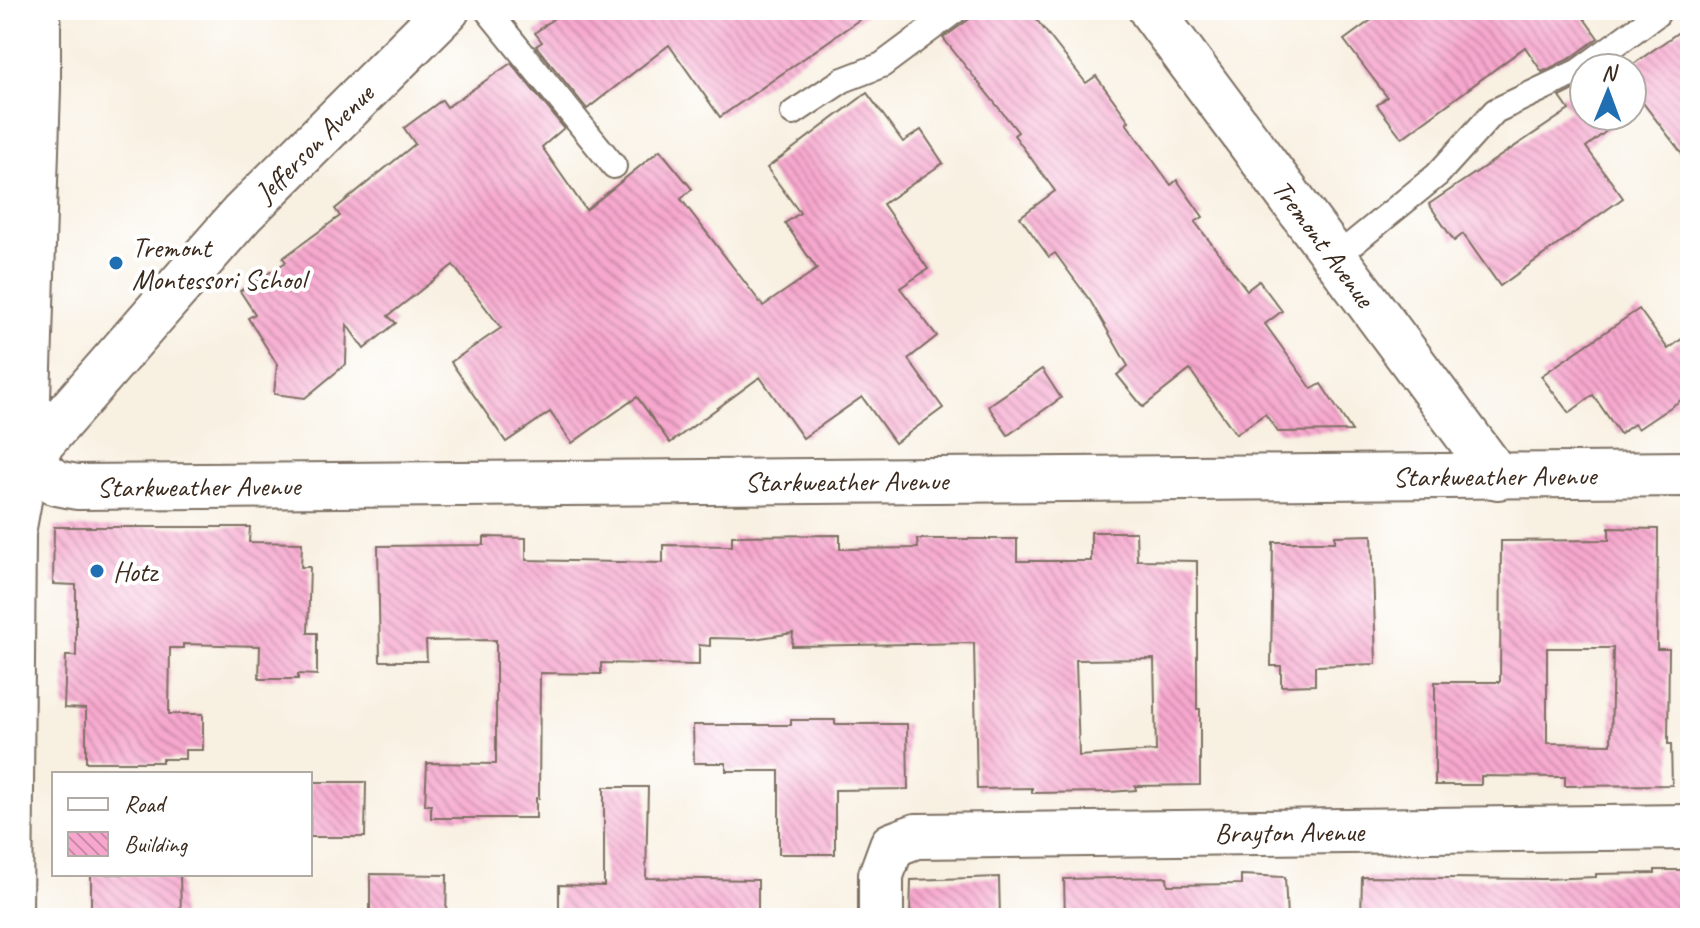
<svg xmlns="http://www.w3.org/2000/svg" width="1700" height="928" viewBox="0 0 1700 928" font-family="Caveat,sans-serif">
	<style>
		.building { fill: url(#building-back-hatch); fill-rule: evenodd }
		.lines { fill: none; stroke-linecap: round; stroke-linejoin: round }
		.lane-casing { stroke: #7d6f62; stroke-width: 28 }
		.street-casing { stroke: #7d6f62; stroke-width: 48 }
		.secondary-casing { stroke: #7d6f62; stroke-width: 48 }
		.lane { stroke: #fff; stroke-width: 24 }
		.street { stroke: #fff; stroke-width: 44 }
		.secondary { stroke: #fff; stroke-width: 44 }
		.poi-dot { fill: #1f6fb2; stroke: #fff; stroke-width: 3 }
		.labels { text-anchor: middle; stroke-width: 8; stroke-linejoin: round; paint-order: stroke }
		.street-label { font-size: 28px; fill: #3b2a1e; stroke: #fff }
		.poi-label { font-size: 28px; fill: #3b2a1e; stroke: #fff; text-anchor: start }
	</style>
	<defs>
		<pattern id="building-back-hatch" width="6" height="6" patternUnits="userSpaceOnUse" patternTransform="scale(2)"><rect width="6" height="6" fill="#f7a7ce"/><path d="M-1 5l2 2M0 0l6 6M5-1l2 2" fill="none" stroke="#c988a7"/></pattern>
	</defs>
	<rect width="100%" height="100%" fill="#fff"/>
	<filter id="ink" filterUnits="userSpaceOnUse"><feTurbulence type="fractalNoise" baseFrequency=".0125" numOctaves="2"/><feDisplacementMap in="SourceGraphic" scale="16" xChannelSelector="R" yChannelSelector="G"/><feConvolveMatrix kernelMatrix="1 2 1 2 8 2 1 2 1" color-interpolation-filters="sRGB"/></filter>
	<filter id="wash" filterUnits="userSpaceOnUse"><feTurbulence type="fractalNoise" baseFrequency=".006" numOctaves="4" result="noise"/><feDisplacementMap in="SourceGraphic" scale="32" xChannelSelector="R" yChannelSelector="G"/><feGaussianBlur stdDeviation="1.8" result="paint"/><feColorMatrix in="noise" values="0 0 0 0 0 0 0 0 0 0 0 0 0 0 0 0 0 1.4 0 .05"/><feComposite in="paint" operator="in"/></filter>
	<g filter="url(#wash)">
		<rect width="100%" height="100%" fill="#f8f0e1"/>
		<g id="blocks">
			<g class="building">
				<polygon points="564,10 873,10 720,117 669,45 587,109 536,46 542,42 535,33"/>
				<polygon points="982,10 1029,10 1086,83 1096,76 1129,121 1126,123 1171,185 1177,180 1203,217 1195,222 1247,290 1259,281 1282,311 1265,324 1312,389 1321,384 1352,431 1278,432 1265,414 1236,434 1190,370 1143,407 1117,375 1128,366 1091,302 1055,253 1049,257 1020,217 1055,191 1014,135 1018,132 943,38"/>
				<polygon points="1385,10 1578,10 1598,38 1571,58 1542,72 1525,47 1402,138 1377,105 1387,97 1344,40"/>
				<polygon points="1690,24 1690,164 1643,103 1632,112 1632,68 1628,68"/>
				<polygon points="511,63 564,128 542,147 586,210 660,150 692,189 681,199 763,306 817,269 785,223 800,213 767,168 867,93 903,142 921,130 943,163 883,204 928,269 900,288 937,336 908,359 943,408 895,443 862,397 803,438 760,377 670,443 637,397 572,443 550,412 506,442 451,362 501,328 453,265 388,316 396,323 364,349 347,325 346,364 305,398 274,394 277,364 248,318 255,314 240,291 286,262 283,258 340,216 335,209 415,144 404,128 442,100 447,107"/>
				<polygon points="1584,85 1584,116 1626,116 1586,147 1623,198 1500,286 1463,234 1454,241 1429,204 1569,110 1560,97"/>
				<polygon points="1639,309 1668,349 1690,333 1690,394 1638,429 1634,424 1620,434 1593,395 1569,413 1541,376"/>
				<polygon points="1042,369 1061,398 1008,435 988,406"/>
				<polygon points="54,527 250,527 249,542 302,543 301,567 310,567 308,633 317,633 317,675 298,674 298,679 259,679 260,646 183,644 183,648 170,648 169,714 203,714 203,750 185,750 185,759 162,759 162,762 86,762 86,709 64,708 66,656 76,656 76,585 53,584"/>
				<path d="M 1609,528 L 1658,529 L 1657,649 L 1669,649 L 1668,744 L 1671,744 L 1672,785 L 1565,786 L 1565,777 L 1481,776 L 1481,785 L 1435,785 L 1435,682 L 1500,682 L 1501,541 L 1609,540 ZM 1547,648 L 1613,648 L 1611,744 L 1547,743 Z"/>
				<path d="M 1091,532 L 1136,532 L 1137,560 L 1197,561 L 1197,709 L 1200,709 L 1200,785 L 1135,786 L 1136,790 L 1110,792 L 1032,793 L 1032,788 L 977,789 L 974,643 L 792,646 L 793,633 L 754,639 L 710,638 L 710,646 L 699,645 L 699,665 L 601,663 L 601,674 L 540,673 L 539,798 L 536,798 L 536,818 L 431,818 L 431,805 L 425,805 L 427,763 L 496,764 L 496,640 L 426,641 L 427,661 L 380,661 L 378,546 L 484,545 L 484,537 L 526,538 L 526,560 L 663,563 L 663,545 L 732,546 L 732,536 L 840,535 L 840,549 L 918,548 L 917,539 L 1017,539 L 1017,561 L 1091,561 ZM 1154,659 L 1156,751 L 1079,756 L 1076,660 Z"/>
				<polygon points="1372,535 1376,664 1315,666 1315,685 1281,686 1281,666 1271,666 1273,542 1335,542 1335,536"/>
				<polygon points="791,720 835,720 835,724 907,724 908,789 835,790 835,854 779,854 779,771 726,771 726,763 694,763 693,725 791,725"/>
				<polygon points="310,782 366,782 365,837 310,837"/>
				<polygon points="604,787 648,787 646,878 758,880 758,918 559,918 559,885 604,886"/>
				<polygon points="1655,870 1690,870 1690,918 1361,918 1362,877 1543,879 1596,877 1596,874 1655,873"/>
				<polygon points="91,874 180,874 181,916 91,915"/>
				<polygon points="370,874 447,875 446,918 370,918"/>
				<polygon points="1241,875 1285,877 1287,918 1065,918 1064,879 1167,877 1168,885 1241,884"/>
				<polygon points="999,877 1000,918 910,918 911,880"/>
			</g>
		</g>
	</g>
	<g filter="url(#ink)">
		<use href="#blocks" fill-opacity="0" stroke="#7d6f62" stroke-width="2"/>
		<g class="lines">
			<defs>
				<g id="lane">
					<polyline points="487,10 614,166"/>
					<polyline points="793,113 843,80 882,65 956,10"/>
					<polyline points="1335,258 1437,175 1495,111 1579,71 1657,14"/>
				</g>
				<g id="street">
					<path id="s1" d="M 1151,10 L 1498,477"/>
					<path id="s2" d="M 26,461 L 57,483 L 77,487 L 1690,474"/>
					<polyline points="10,916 13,533 26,461 38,89 38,10"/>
					<path id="s3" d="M 881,918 L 881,875 L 892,845 L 916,836 L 1690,827"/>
				</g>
				<g id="secondary">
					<path id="s4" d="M 10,466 L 26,461 L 242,214 L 447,10"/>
				</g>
			</defs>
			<use href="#lane" class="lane-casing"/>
			<use href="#street" class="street-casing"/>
			<use href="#secondary" class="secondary-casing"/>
			<use href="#lane" class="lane"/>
			<use href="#street" class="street"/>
			<use href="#secondary" class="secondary"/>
		</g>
	</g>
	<g class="poi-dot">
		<circle cx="116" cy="263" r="8"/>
		<circle cx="97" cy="571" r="8"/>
	</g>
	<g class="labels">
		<g class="street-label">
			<text dy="10" stroke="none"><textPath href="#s4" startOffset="446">Jefferson Avenue</textPath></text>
			<text dy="10" stroke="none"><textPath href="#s1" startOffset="290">Tremont Avenue</textPath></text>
			<text dy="10" stroke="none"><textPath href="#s2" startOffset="1476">Starkweather Avenue</textPath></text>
			<text dy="10" stroke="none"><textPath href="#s2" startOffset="828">Starkweather Avenue</textPath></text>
			<text dy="10" stroke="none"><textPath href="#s2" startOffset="180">Starkweather Avenue</textPath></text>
			<text dy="10" stroke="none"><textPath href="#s3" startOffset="474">Brayton Avenue</textPath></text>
		</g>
		<g class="poi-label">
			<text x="132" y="257">Tremont<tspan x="132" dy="32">Montessori School</tspan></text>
			<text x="113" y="581">Hotz</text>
		</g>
	</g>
	<rect width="1700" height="928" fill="none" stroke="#fff" stroke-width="40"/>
	<rect x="52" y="772" width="260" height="104" fill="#ffffff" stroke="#b1aaa5" stroke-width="2"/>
	<rect x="68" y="798" width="40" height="12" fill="#ffffff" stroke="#b1aaa5" stroke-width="2"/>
	<text x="124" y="812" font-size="24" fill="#3b2a1e">Road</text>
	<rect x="68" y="832" width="40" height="24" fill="url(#building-back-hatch)" stroke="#b1aaa5" stroke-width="2"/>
	<text x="124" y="852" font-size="24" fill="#3b2a1e">Building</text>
	<g transform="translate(1608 92) rotate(1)"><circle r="38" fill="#ffffff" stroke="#b1aaa5" stroke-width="2"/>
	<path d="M0-6L14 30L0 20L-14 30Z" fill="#1f6fb2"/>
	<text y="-12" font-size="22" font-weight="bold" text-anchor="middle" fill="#3b2a1e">N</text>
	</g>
</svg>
